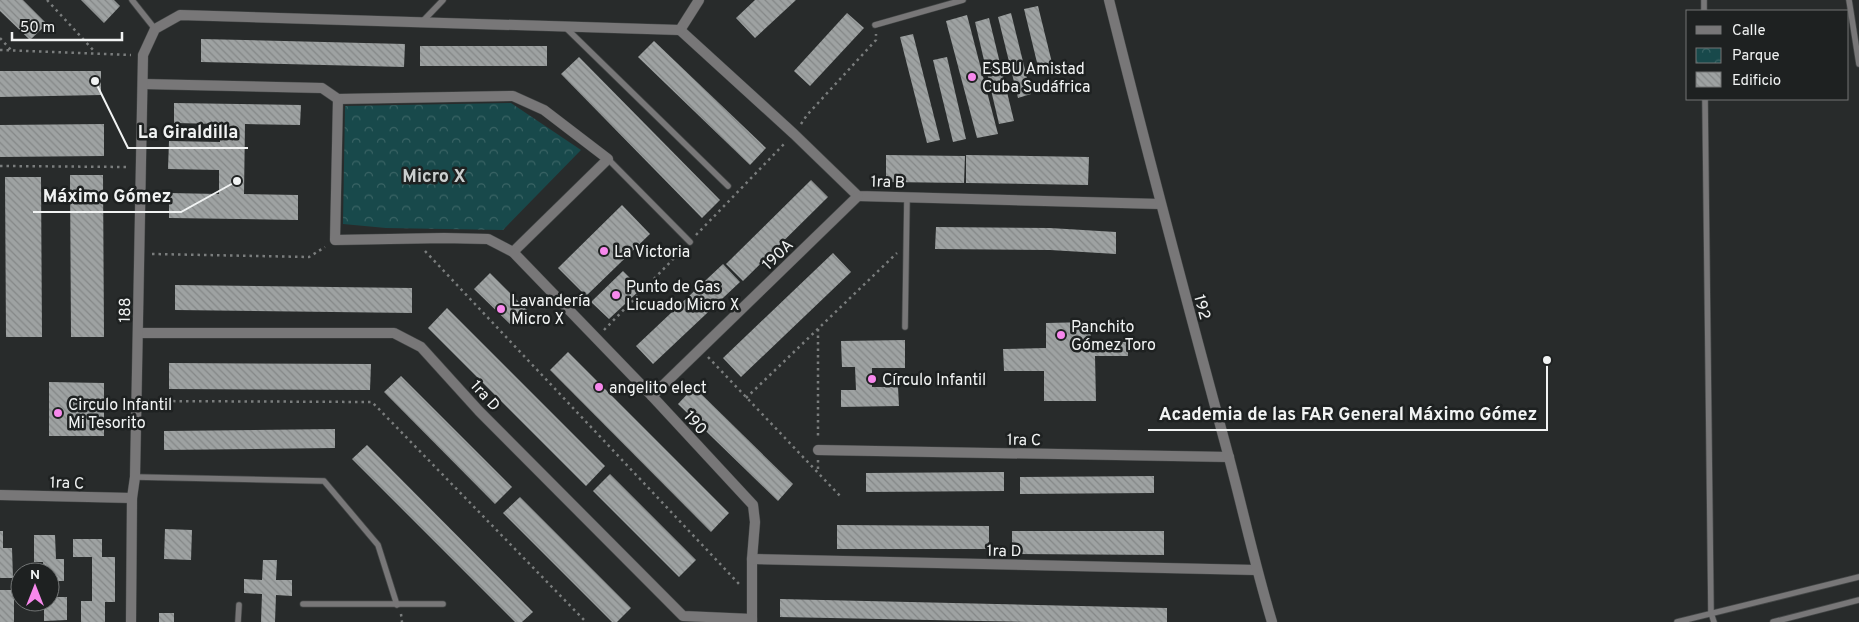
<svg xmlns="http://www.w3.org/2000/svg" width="1859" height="622" viewBox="0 0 1859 622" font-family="Overpass,sans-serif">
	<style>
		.park { fill: url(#park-crowns) }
		.building { fill: url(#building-back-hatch) }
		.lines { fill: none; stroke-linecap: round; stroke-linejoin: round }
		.service-casing { stroke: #444747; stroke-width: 7 }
		.minor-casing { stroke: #444747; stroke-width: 11 }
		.tertiary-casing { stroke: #444747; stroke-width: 11 }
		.path { stroke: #7a7d7d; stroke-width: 2.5; stroke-dasharray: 2.5 4; stroke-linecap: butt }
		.service { stroke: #787778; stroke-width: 5.5 }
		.minor { stroke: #787778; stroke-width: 10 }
		.tertiary { stroke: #787778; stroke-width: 10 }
		.poi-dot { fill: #f788ec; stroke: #1e2121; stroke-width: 2 }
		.labels { text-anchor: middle; stroke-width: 5; stroke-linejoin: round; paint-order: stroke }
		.poi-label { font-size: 16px; fill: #f1f3f3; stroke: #1e2121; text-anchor: start }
		.street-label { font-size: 16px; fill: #f1f3f3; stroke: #1e2121 }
		.neighbourhood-label { font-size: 18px; font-weight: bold; fill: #cacece; stroke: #1e2121 }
		.leader { fill: none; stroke: #f1f3f3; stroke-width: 2 }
		.callout-dot { fill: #f1f3f3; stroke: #1e2121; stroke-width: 2 }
		.callout-label { font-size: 18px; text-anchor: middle; font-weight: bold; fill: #f1f3f3; stroke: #1e2121; stroke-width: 5; stroke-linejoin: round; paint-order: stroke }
	</style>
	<defs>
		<pattern id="park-crowns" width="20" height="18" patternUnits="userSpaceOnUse" patternTransform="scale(1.25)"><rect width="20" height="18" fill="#18494b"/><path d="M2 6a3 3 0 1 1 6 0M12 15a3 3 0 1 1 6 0" fill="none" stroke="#3a6465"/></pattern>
		<pattern id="building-back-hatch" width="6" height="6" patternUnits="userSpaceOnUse" patternTransform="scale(1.25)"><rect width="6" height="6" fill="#9ea2a2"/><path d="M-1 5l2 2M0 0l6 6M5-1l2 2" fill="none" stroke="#848787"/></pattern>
	</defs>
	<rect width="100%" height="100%" fill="#282b2b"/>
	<polygon class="park" points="511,103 581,150 503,230 386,228 343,224 345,106"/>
	<g class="building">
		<polygon points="0,0 23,0 47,24 30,40 0,11"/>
		<polygon points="81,0 114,0 120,6 104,23"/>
		<polygon points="755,0 796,0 755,38 736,18"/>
		<polygon points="1038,6 1054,71 1040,75 1024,9"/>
		<polygon points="847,13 864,28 810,86 794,71"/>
		<polygon points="1011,13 1031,94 1018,98 998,17"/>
		<polygon points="967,15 998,134 977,138 946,21"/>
		<polygon points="989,18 1014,121 999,124 975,22"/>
		<polygon points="913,34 940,140 927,143 900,37"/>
		<polygon points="201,39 405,44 404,67 201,62"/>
		<polygon points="654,41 766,148 750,165 638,57"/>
		<rect x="420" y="46" width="127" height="20"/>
		<polygon points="579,57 720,200 702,218 561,74"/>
		<polygon points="947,57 966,139 953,142 933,60"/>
		<polygon points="0,71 101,71 101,95 0,97"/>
		<polygon points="174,103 301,105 300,125 245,124 244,194 298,195 298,220 169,218 169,193 219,194 219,170 168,169 169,141 220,142 220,124 174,123"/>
		<polygon points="104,124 104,156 0,157 0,125"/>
		<polygon points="886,155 965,156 964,183 886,182"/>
		<polygon points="966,155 1089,157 1088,185 966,183"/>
		<polygon points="70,175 103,175 104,337 71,337"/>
		<polygon points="5,177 41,177 42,337 6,337"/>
		<polygon points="811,180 828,197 743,281 726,264"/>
		<polygon points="622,205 650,234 586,296 558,268"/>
		<polygon points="936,227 1050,228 1116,232 1116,254 1050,250 935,249"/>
		<polygon points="833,253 851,272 741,377 723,358"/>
		<polygon points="723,264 740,282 653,364 636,346"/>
		<polygon points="623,271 641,289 609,319 591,302"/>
		<polygon points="490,273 527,310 510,324 474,289"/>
		<polygon points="175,285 412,288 412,313 175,310"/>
		<polygon points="447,308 605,466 586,486 428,328"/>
		<polygon points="1090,322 1091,342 1128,342 1128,356 1095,356 1096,401 1044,401 1044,371 1004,371 1003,349 1046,348 1046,323"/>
		<polygon points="905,340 905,368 872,368 872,387 898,387 899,406 841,407 841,390 856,390 855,367 842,367 841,341"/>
		<polygon points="568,352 729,513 711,532 550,370"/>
		<polygon points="169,363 371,364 370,390 169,389"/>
		<polygon points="401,376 512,487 495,504 384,392"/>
		<polygon points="49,382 104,383 104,436 49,436"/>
		<polygon points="694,387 793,484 778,501 678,404"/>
		<polygon points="335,429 335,448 164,450 164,431"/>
		<polygon points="367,445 533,612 522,622 515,622 352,459"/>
		<polygon points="1004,472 1004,491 866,492 866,473"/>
		<polygon points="610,474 696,560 679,577 593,491"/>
		<polygon points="1154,476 1154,493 1020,494 1020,477"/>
		<polygon points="520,497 631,608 617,622 612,622 503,513"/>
		<polygon points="837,525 989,526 989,549 837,549"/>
		<polygon points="165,529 192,530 191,560 164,559"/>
		<polygon points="0,531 3,531 3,548 12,548 13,578 0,578"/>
		<polygon points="1012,531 1164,531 1164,555 1012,554"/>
		<polygon points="34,535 55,535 56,559 64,559 64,581 50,581 50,572 44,572 43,562 34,562"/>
		<polygon points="73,539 102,539 102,557 115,557 115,602 105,602 105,622 81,622 81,601 92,601 92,557 73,557"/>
		<polygon points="263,560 277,560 276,580 292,580 292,596 276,595 275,622 261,622 262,594 244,593 244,579 262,580"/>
		<rect x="0" y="590" width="14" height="32"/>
		<polygon points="50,597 67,597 67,620 44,621 44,602 50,602"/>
		<polygon points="780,599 1167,608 1167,622 1028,622 780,617"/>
		<rect x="159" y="613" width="15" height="9"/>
	</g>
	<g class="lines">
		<defs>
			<g id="service">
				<polyline points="132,0 155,29"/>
				<polyline points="1704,0 1704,11"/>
				<polyline points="1849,0 1859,64"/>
				<polyline points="422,22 443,0"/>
				<polyline points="875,25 963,0"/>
				<polyline points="565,27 728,186"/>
				<polyline points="1705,99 1711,613 1714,622"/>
				<polyline points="608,159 690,242"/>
				<polyline points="905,327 907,197"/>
				<polyline points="135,477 324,481 378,545 397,605"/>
				<polyline points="303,604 443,604"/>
				<polyline points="238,622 239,605"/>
				<polyline points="1677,622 1859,577"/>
				<polyline points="1773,622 1859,600"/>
			</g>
			<g id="minor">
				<polyline points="680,30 794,134 858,196 1160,204"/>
				<polyline points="680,30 699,0"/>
				<polyline points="143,84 322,88 338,99 513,96 544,110 608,159 513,252"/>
				<polyline points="338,99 335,240 444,238 488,239 513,252 652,396 753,505 755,522 752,559 752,622"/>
				<polyline points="139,333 394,333 421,347 479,411 683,616 752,619"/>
				<polyline points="652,396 858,196"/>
				<polyline points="818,450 1229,457"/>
				<polyline points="0,495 132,498"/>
				<polyline points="752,559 1256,570"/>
				<polyline points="131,622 132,498 135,477 143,55 155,29 180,15 680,30"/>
			</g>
			<path id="tertiary" d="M 1109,0 C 1147,152 1187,303 1228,454 C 1243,510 1255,566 1272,622"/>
		</defs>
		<use href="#service" class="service-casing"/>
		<use href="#minor" class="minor-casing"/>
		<use href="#tertiary" class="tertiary-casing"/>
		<g class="path">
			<polyline points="47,0 95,52"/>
			<polyline points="0,38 11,50"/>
			<polyline points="0,50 131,55"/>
			<polyline points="801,124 807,115 876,40 876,34"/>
			<polyline points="0,166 128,167"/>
			<polyline points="696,235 786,142"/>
			<polyline points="425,251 740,585"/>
			<polyline points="152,254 309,257 325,247"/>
			<polyline points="818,329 818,437"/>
			<polyline points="604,330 684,248"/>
			<polyline points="708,357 841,497"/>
			<polyline points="746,398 897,253"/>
			<polyline points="147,401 372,402 586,622"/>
			<polyline points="818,460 818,472"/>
			<polyline points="401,614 402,622"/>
		</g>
		<use href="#service" class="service"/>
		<use href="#minor" class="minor"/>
		<use href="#tertiary" class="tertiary"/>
	</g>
	<g class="poi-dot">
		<circle cx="972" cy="77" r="5"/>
		<circle cx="604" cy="251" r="5"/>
		<circle cx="616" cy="295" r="5"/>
		<circle cx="501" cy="309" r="5"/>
		<circle cx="1061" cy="335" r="5"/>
		<circle cx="872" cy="379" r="5"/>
		<circle cx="599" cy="387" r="5"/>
		<circle cx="58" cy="413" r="5"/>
	</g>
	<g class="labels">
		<g class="poi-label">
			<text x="982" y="74">ESBU Amistad<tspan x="982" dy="18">Cuba Sudáfrica</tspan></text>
			<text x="614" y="257">La Victoria</text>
			<text x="626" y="292">Punto de Gas<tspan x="626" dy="18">Licuado Micro X</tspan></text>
			<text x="511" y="306">Lavandería<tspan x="511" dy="18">Micro X</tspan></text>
			<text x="1071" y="332">Panchito<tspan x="1071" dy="18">Gómez Toro</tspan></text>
			<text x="882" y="385">Círculo Infantil</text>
			<text x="609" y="393">angelito elect</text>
			<text x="68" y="410">Circulo Infantil<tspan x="68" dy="18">Mi Tesorito</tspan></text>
		</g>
		<g class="street-label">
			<text transform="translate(888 181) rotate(2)" y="6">1ra B</text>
			<text transform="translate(777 254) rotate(-44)" y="6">190A</text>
			<text transform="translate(1203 307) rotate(75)" y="6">192</text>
			<text transform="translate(124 310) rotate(-89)" y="6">188</text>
			<text transform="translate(486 395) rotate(47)" y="6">1ra D</text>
			<text transform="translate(696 422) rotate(48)" y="6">190</text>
			<text transform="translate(1024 439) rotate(1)" y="6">1ra C</text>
			<text transform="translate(67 482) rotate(2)" y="6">1ra C</text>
			<text transform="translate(1004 550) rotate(1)" y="6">1ra D</text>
		</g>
		<g class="neighbourhood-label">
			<text x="434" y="182">Micro X</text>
		</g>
	</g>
	<path class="leader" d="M95 81L128 148H248M237 181L181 212H33M1547 360L1547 430H1148"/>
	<g class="callout-dot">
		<circle cx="95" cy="81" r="5"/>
		<circle cx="237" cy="181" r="5"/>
		<circle cx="1547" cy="360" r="5"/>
	</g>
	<g class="callout-label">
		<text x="188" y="138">La Giraldilla</text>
		<text x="107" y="202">Máximo Gómez</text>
		<text x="1348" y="420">Academia de las FAR General Máximo Gómez</text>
	</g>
	<rect x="1686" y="10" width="162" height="90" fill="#1e2121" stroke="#727575"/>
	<rect x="1696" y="26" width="25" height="8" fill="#787778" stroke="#727575"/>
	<text x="1732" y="35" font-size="15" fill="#f1f3f3">Calle</text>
	<rect x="1696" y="48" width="25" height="15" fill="url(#park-crowns)" stroke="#727575"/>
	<text x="1732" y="60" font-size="15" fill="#f1f3f3">Parque</text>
	<rect x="1696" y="72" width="25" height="15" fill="url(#building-back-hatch)" stroke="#727575"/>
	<text x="1732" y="85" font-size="15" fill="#f1f3f3">Edificio</text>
	<g transform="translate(35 587)"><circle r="24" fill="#1e2121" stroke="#727575"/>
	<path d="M0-4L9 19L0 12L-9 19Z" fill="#f788ec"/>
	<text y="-8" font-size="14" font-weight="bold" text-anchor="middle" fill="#f1f3f3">N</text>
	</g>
	<path d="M12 32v8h110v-8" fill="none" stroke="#f1f3f3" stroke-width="2.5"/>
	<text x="20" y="32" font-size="15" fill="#f1f3f3" stroke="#1e2121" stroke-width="4" paint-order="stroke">50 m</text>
</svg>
